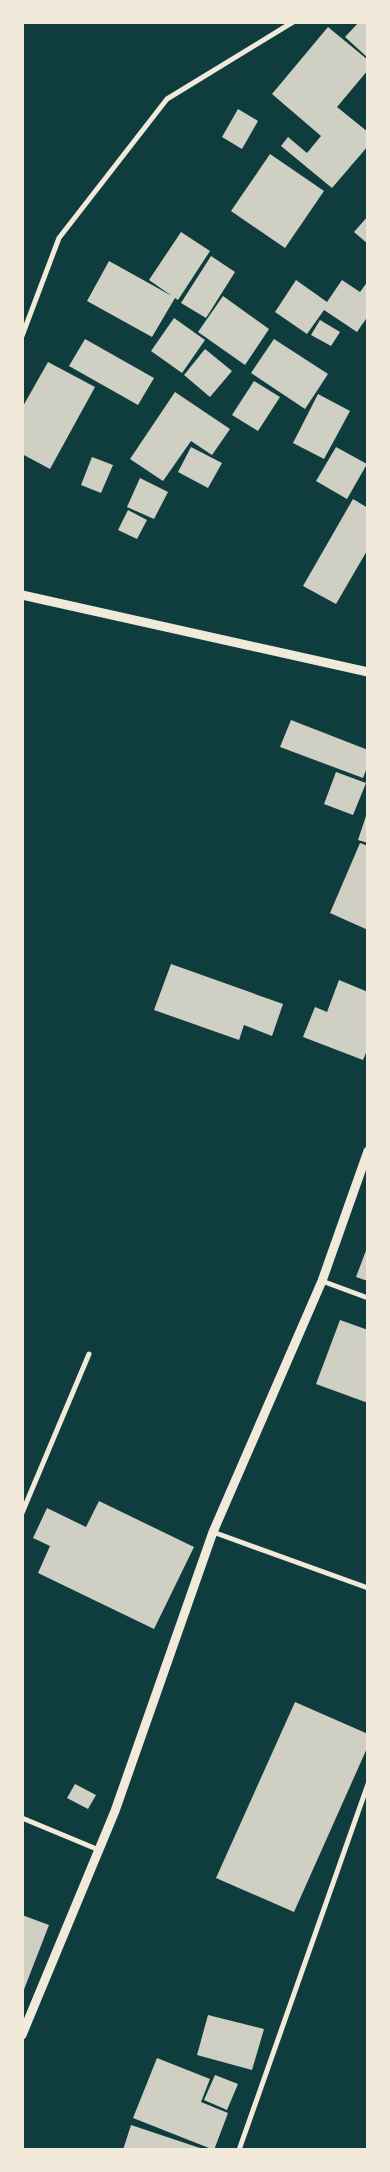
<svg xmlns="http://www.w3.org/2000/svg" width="390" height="2172" viewBox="0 0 390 2172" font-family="Raleway,sans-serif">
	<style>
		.building { fill: #cfcfc3 }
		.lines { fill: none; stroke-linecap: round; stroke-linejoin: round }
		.minor { stroke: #f1e9da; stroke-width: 5 }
		.tertiary { stroke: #f1e9da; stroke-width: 9 }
	</style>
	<rect width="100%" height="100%" fill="#0f3d3e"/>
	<g class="building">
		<polygon points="359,22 368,22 368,58 345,37"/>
		<polygon points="328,27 368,60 368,70 337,107 368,132 368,146 332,188 281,146 288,137 307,153 321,136 272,94"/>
		<polygon points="238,109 258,121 242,149 222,137"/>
		<polygon points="270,154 324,191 285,248 231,211"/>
		<polygon points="368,216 368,244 354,232"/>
		<polygon points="181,232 210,251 178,300 175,298 152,337 87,301 109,261 172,296 149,280"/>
		<polygon points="211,256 235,272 206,318 181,303"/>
		<polygon points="296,280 327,302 342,280 360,292 368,281 368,316 357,332 324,310 307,334 275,312"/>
		<polygon points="223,296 269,329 245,365 198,332"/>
		<polygon points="174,318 205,340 182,373 151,351"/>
		<polygon points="320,320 340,332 331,346 311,335"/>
		<polygon points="85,339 154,378 138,405 69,366"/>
		<polygon points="274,339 328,374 305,409 251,373"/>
		<polygon points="205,349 232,371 210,397 184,375"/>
		<polygon points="48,362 95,387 50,469 22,454 22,408"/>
		<polygon points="254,381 280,397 258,431 232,415"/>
		<polygon points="175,392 230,429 212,455 191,441 163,481 130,459"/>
		<polygon points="318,394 350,411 324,459 293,443"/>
		<polygon points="191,447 222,463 208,488 178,472"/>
		<polygon points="336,447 367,464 347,499 316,481"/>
		<polygon points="92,457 113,465 101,493 81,485"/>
		<polygon points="140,478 168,492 154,519 127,507"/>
		<polygon points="353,499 368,508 368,549 336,604 303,586"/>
		<polygon points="128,510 147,520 137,539 118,530"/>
		<polygon points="291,720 368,750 368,765 363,778 280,747"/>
		<polygon points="336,772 366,783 353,815 324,804"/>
		<polygon points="367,813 368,813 368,843 358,840"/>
		<polygon points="360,843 368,846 368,930 330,913"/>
		<polygon points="171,964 283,1004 272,1036 244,1025 239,1040 154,1010"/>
		<polygon points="339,980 368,992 368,1048 363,1060 303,1037 315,1007 327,1012"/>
		<polygon points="367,1248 368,1248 368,1281 356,1277"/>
		<polygon points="340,1320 368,1330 368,1403 316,1384"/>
		<polygon points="99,1501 194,1547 154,1629 38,1573 50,1546 33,1538 47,1508 86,1527"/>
		<polygon points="295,1702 368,1734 368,1746 294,1912 216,1878"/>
		<polygon points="75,1784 96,1795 88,1809 67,1798"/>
		<polygon points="22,1915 49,1925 23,1992 22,1992"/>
		<polygon points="208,2015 264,2029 252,2070 197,2055"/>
		<polygon points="157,2058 210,2079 201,2102 228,2113 214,2150 133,2118"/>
		<polygon points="215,2075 238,2084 227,2110 204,2100"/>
		<polygon points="131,2125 203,2149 203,2150 123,2150"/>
	</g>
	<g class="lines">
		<g class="minor">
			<polyline points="22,336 59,238 167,99 293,22"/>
			<polyline points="322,1281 368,1298"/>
			<polyline points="22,1513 89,1354"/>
			<polyline points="213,1532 368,1588"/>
			<polyline points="22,1818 99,1850"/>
			<polyline points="239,2150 368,1784"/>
		</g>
		<g class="tertiary">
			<polyline points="22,595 368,672"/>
			<polyline points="22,2035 115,1811 213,1532 322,1281 368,1151"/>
		</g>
	</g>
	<rect width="390" height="2172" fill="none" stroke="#f1e9da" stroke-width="48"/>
</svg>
